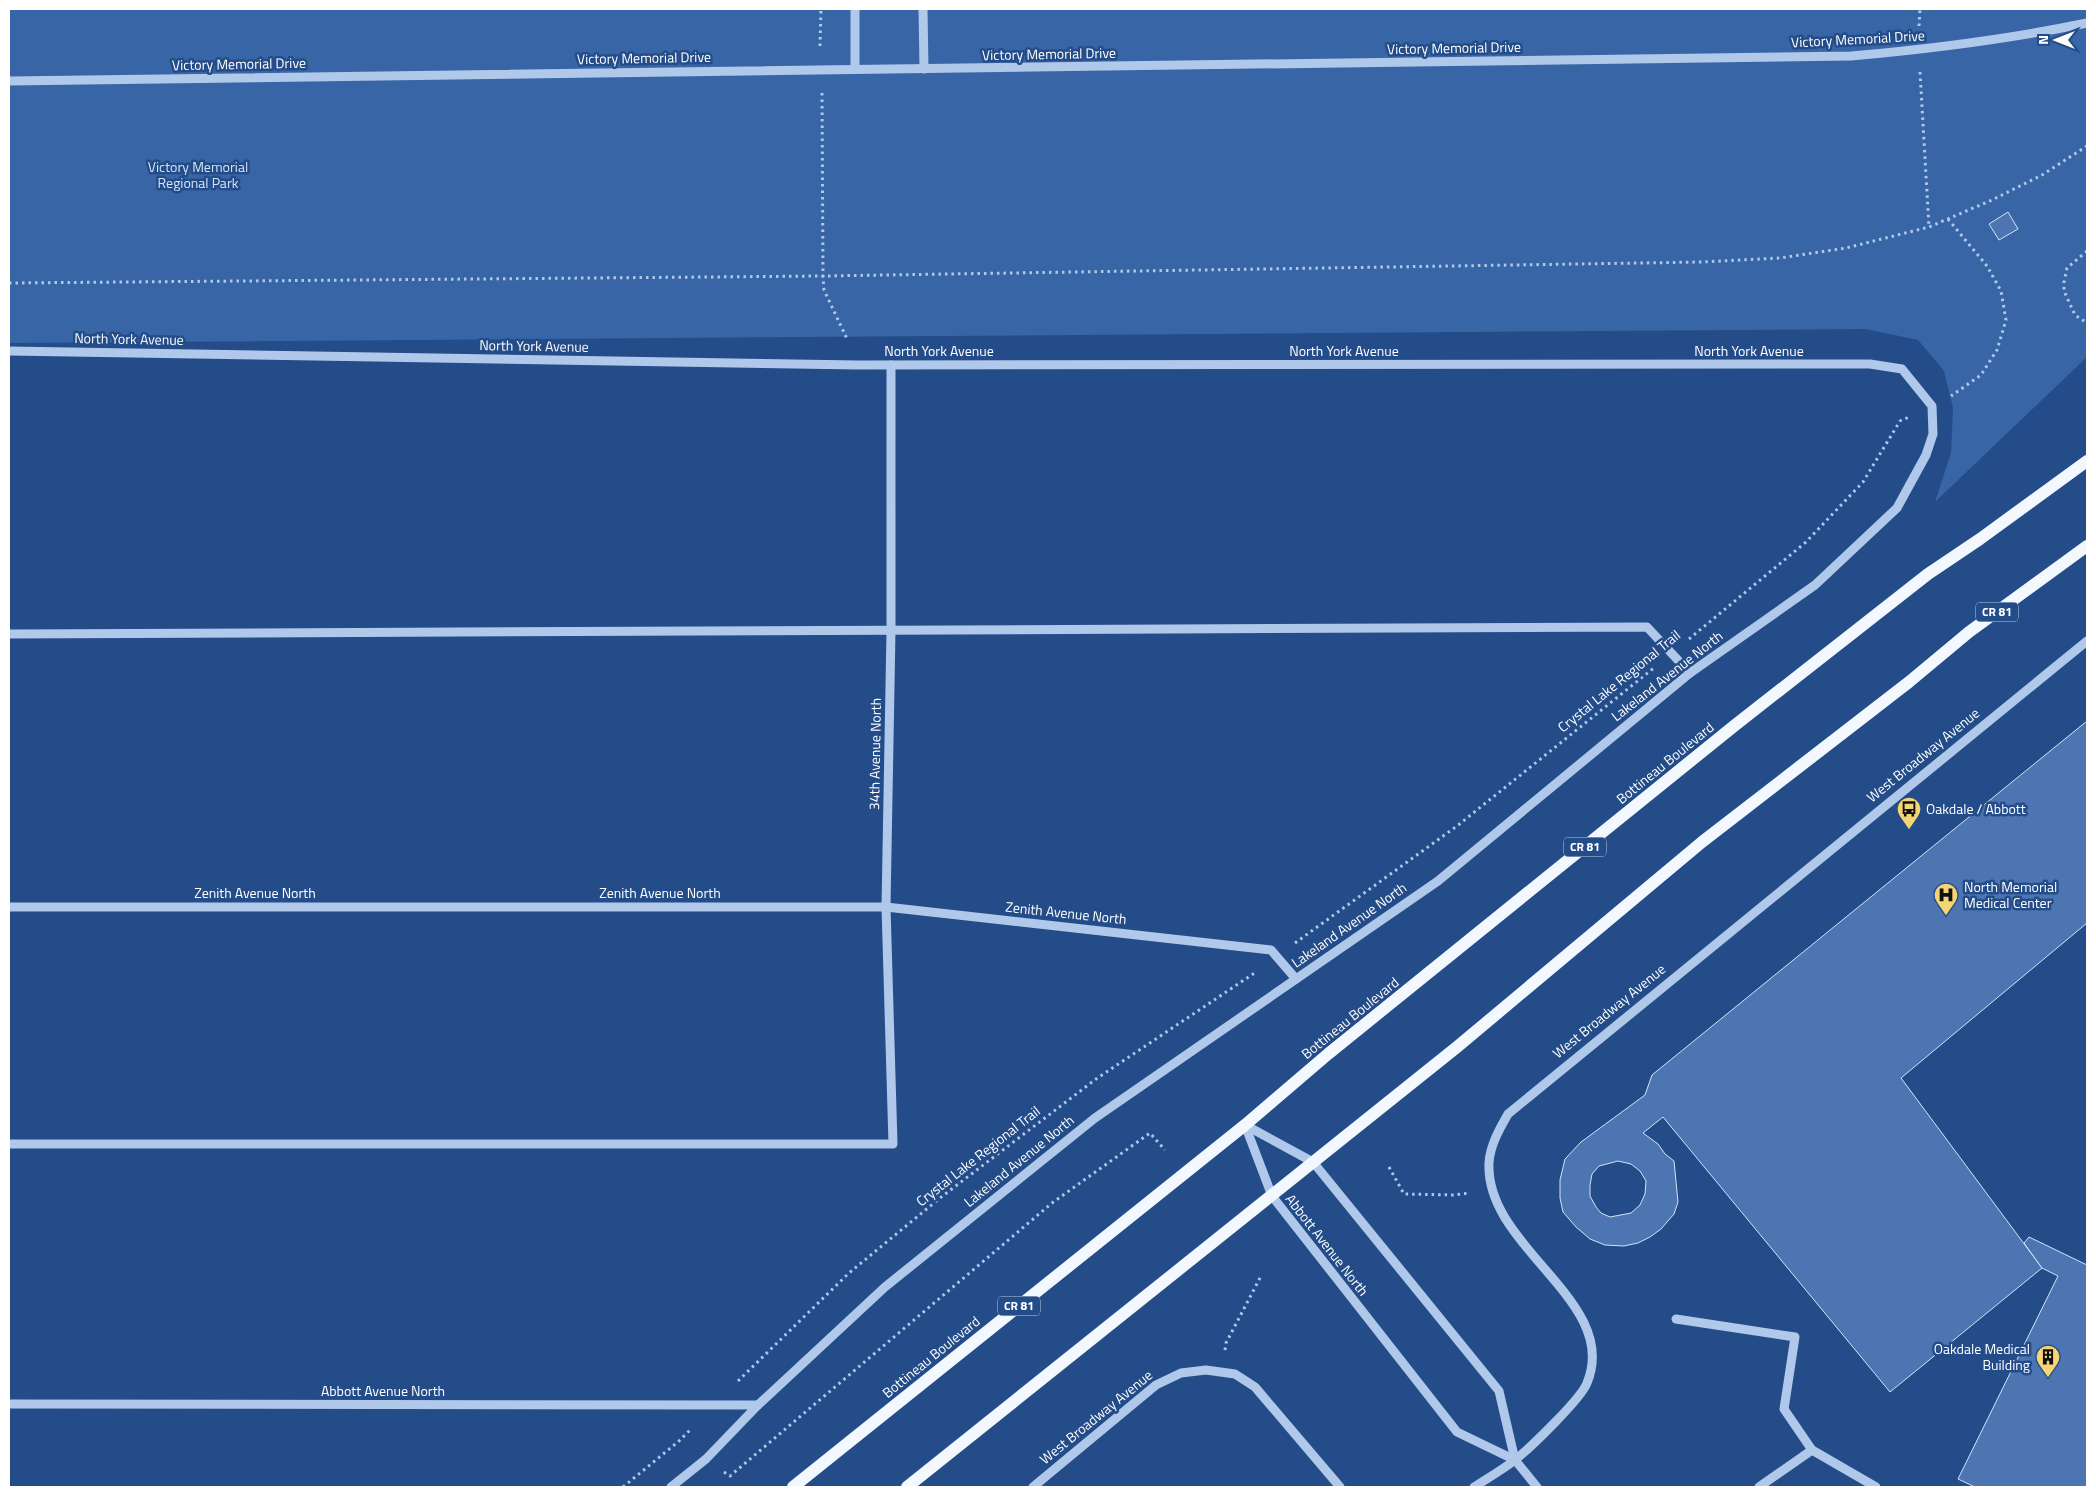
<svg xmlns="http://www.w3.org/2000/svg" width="2096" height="1496" viewBox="0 0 2096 1496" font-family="'Titillium Web',sans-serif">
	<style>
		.green { fill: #3865a6 }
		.building { fill: #4c75b1; stroke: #d4e3f7; fill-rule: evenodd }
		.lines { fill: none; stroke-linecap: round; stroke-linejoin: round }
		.path { stroke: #b0c8ea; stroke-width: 3; stroke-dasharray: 2.5 4; stroke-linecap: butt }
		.minor { stroke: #b0c8ea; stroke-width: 9 }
		.major { stroke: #f3f7fe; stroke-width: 12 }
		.labels { text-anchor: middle; stroke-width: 5; stroke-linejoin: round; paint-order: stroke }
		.shield { fill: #234c89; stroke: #bdc9dc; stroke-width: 1 }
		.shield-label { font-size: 12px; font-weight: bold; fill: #fff }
		.street-label { font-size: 14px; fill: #fff; stroke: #234c89 }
		.park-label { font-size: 14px; fill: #d4e3f7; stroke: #234c89 }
		.poi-label { font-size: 14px; fill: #fff; stroke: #234c89; text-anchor: start }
	</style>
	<rect width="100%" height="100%" fill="#234c89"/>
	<polygon class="green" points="9,9 2087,9 2087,357 1935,502 1951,453 1953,408 1944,371 1918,340 1866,329 9,343"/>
	<g class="building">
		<polygon points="2008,212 2018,229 1999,240 1989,224"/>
		<path d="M 2087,721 L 2087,923 L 1901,1078 L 2042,1268 L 1890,1392 L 1663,1117 L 1643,1133 L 1658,1144 L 1665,1154 L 1674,1161 L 1678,1202 L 1674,1214 L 1661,1229 L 1650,1237 L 1638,1243 L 1624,1246 L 1605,1245 L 1590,1239 L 1576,1227 L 1563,1212 L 1560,1198 L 1560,1180 L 1565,1159 L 1581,1142 L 1645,1095 L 1652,1075 ZM 1618,1161 L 1631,1164 L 1640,1171 L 1646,1181 L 1645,1194 L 1640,1205 L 1631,1213 L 1610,1217 L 1601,1213 L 1596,1207 L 1590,1196 L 1590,1185 L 1592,1174 L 1599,1166 Z"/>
		<polygon points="2029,1237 2087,1265 2087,1487 1975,1487 1958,1479 2058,1276 2042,1268 2024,1243"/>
	</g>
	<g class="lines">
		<g class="path">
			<polyline points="1919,26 1920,9"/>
			<polyline points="820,46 821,9"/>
			<polyline points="1920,72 1929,227"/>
			<polyline points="822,93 823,276 824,290 848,341"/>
			<polyline points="1948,219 1987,266 2001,291 2006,320 1997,350 1981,375 1951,396"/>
			<polyline points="2087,251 2067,268 2064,282 2064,291 2075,315 2087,323"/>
			<polyline points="9,283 823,276 1702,262 1780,258 1846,248 1929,227 1992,200 2042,175 2087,146"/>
			<polyline points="1689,639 1806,542 1863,482 1900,421 1909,417"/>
			<polyline points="1295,943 1457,826 1655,667"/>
			<polyline points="1389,1167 1404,1194 1454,1195 1469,1193"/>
			<polyline points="1225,1350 1226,1343 1261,1276"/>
			<polyline points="738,1381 849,1273 940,1198 1096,1079 1256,972"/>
			<polyline points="724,1472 730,1476 1052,1203 1150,1133 1165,1150"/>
			<polyline points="623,1487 679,1441 692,1428"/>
		</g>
		<g class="minor">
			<polyline points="923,9 924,69"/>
			<polyline points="855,69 855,9"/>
			<path d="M 9,81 L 1851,56 C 1931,49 2009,39 2087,23"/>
			<polyline points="9,351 858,365 1870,364 1902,369 1932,406 1933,434 1926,455 1897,508 1815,585 1690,673 1438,881 1095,1118 885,1287 758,1405 706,1459 671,1487"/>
			<polyline points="9,634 1647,627 1690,673"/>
			<polyline points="9,907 886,907 1271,950 1296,979"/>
			<polyline points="1245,1125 1313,1162 1499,1391 1515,1460 1537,1487"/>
			<polyline points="1245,1125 1272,1196 1457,1432 1515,1460"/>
			<polyline points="9,1144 893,1144 886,907 891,631 891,365"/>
			<polyline points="1676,1319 1795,1337 1784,1409 1812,1450 1876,1487"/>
			<polyline points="9,1404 758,1405"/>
			<polyline points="1033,1487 1156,1385 1181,1373 1206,1370 1235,1374 1255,1387 1340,1487"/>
			<path d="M 1474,1487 C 1488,1478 1502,1470 1515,1460 C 1530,1448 1581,1399 1587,1383 C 1621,1301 1485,1248 1489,1163 C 1490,1145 1500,1128 1508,1114 L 2087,641"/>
			<polyline points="1759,1487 1812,1450"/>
		</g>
		<g class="major">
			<polyline points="793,1487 1245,1125 1328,1054 1734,726 1928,574 1980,539 2087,461"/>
			<polyline points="907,1487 1457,1047 1702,842 1909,682 1969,632 2087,546"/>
		</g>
	</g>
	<defs>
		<symbol id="bus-pin" viewBox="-11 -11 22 30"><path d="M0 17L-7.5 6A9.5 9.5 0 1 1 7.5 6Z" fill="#f5d473" stroke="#234c89"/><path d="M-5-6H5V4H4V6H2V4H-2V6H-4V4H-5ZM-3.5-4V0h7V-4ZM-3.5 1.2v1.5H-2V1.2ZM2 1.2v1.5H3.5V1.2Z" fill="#111"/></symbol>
		<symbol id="hospital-pin" viewBox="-11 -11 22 30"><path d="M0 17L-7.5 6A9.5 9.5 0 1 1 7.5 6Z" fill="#f5d473" stroke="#234c89"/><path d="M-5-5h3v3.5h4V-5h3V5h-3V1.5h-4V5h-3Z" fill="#111"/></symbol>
		<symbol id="building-pin" viewBox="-11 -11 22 30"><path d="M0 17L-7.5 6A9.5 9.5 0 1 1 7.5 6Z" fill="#f5d473" stroke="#234c89"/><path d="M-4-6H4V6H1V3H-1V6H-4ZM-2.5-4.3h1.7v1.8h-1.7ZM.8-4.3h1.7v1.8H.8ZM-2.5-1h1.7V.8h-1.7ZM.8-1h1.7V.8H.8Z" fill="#111"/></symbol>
	</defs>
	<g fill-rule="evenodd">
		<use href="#bus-pin" x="1895" y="795" width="28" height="38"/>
		<use href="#hospital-pin" x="1932" y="881" width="28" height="38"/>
		<use href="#building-pin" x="2034" y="1343" width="28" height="38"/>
	</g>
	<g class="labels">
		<g class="shield">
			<rect x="1976" y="602.5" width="42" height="19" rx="4"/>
			<rect x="1564" y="837.5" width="42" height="19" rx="4"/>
			<rect x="998" y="1296.5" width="42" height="19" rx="4"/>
		</g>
		<g class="shield-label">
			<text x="1997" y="616">CR 81</text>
			<text x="1585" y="851">CR 81</text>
			<text x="1019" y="1310">CR 81</text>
		</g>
		<g class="street-label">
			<text transform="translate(1858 39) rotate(-3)" y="5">Victory Memorial Drive</text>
			<text transform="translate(1454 48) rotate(-1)" y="5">Victory Memorial Drive</text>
			<text transform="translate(1049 54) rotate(-1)" y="5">Victory Memorial Drive</text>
			<text transform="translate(644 58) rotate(-1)" y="5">Victory Memorial Drive</text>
			<text transform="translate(239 64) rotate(-1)" y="5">Victory Memorial Drive</text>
			<text transform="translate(129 339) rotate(1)" y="5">North York Avenue</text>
			<text transform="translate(534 346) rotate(1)" y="5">North York Avenue</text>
			<text x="939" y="356">North York Avenue</text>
			<text x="1344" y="356">North York Avenue</text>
			<text x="1749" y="356">North York Avenue</text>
			<text transform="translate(1667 676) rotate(-38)" y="5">Lakeland Avenue North</text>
			<text transform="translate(1619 681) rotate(-39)" y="5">Crystal Lake Regional Trail</text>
			<text transform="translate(875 754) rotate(-89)" y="5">34th Avenue North</text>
			<text transform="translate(1923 755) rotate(-39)" y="5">West Broadway Avenue</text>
			<text transform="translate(1665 763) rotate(-39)" y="5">Bottineau Boulevard</text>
			<text x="255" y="898">Zenith Avenue North</text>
			<text x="660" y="898">Zenith Avenue North</text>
			<text transform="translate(1066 913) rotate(6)" y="5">Zenith Avenue North</text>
			<text transform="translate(1349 925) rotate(-35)" y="5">Lakeland Avenue North</text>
			<text transform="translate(1609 1011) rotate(-39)" y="5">West Broadway Avenue</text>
			<text transform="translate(1350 1018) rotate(-39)" y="5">Bottineau Boulevard</text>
			<text transform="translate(978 1156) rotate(-38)" y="5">Crystal Lake Regional Trail</text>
			<text transform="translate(1019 1161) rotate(-39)" y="5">Lakeland Avenue North</text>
			<text transform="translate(1327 1245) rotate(52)" y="5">Abbott Avenue North</text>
			<text transform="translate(931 1357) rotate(-39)" y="5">Bottineau Boulevard</text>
			<text x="383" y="1396">Abbott Avenue North</text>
			<text transform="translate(1096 1417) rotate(-39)" y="5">West Broadway Avenue</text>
		</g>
		<g class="park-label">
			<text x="198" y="172">Victory Memorial<tspan x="198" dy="16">Regional Park</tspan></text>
		</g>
		<g class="poi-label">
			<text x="1926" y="814">Oakdale / Abbott</text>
			<text x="1964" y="892">North Memorial<tspan x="1964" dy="16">Medical Center</tspan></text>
			<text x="2030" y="1354" text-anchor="end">Oakdale Medical<tspan x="2030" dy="16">Building</tspan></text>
		</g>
	</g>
	<rect width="2096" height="1496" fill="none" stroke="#ffffff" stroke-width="20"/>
	<g transform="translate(2056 40) rotate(270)" stroke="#234c89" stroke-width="4" paint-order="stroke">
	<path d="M0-4L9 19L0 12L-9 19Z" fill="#ffffff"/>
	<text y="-8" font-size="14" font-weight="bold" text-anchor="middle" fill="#ffffff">N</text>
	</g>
</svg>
